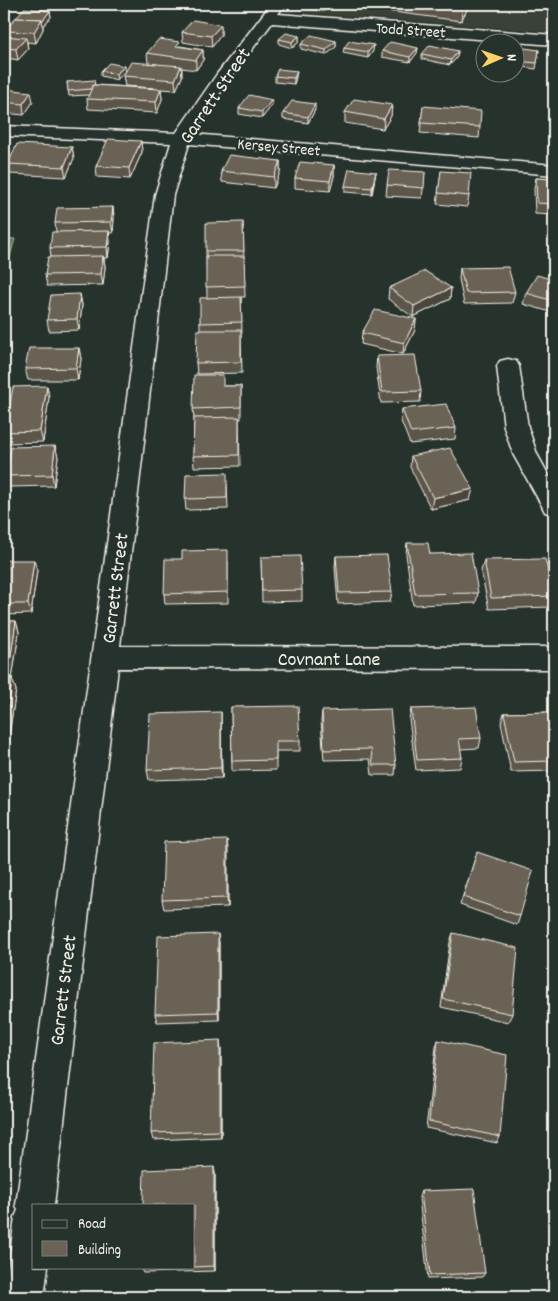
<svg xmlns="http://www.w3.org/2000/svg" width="558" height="1301" viewBox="0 0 558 1301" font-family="Dekko,sans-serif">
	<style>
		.built { fill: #3b4139 }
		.green { fill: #5a7055; stroke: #a7b09e }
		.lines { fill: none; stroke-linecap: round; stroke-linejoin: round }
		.minor-casing { stroke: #f4f1e8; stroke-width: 3 }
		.minor { fill: #26332d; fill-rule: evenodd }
		.wall { fill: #5c5448; stroke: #f4f1e8 }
		.shaded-wall { fill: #4b453b; stroke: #f4f1e8 }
		.building { fill: #6b6254; stroke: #f4f1e8 }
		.labels { text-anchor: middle; stroke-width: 5; stroke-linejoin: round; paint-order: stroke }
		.far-street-label { font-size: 16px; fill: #f4f1e8; stroke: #26332d }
		.street-label { font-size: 20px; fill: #f4f1e8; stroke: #26332d }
	</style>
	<rect width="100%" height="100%" fill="#26332d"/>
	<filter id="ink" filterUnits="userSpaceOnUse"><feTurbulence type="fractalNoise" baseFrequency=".02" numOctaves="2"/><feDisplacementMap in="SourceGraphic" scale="10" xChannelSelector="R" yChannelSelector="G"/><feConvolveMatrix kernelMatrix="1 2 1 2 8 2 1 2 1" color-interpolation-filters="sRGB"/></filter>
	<g filter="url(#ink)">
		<polygon class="built" points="295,4 554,4 554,32 303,13 298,10"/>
		<polygon class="green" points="4,238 15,239 4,278"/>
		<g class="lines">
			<defs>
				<g id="minor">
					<polygon points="271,4 285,4 278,14 554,35 554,45 272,23 229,80 193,134 554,165 554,175 189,144 173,195 120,646 554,647 554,669 118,668 54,1205 34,1205 34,1267 48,1267 44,1297 4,1297 15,1217 18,1210 16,1205 155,195 171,143 4,136 4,126 176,133 217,74"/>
					<polygon points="508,359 516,361 519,366 528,427 537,454 554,485 554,515 545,512 542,506 513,454 504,427 497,366 500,361"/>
				</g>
			</defs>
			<use href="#minor" class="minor-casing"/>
			<use href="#minor" class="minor"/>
		</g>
		<g class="wall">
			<polygon points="31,4 60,4 55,9 32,6"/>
			<polygon points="307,4 329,4 324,11 307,9"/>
			<polygon points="334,4 470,4 461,21"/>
			<polygon points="50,11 51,17 43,26 43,29 36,43 27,42 28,49 18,60 7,58 9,69 4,58 4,36 7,36 6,31"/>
			<polygon points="221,25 221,35 212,47 183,42 182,32"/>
			<polygon points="299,36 299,42 292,48 279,44 279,39"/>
			<polygon points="336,41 336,47 326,55 301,49 301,44"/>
			<polygon points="180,46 203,50 203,60 196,70 182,68 182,77 176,90 161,89 162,99 157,113 88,109 87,99 89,95 69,96 67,82 95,85 153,88 125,86 123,76 157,64 148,63 147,53"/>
			<polygon points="344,48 373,51 368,58 343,53"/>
			<polygon points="418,48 417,53 410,62 382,57 382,51"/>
			<polygon points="539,50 536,69 516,66 516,54"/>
			<polygon points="458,51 457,57 450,65 422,59 422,54"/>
			<polygon points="554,60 554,69 551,69 552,63"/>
			<polygon points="125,66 125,71 117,80 101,76 101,71"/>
			<polygon points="275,76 296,77 294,84 275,82"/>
			<polygon points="4,89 33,102 24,115 4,113"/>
			<polygon points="272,105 262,118 239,114 239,108"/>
			<polygon points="392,105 391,116 383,129 345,123 345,112"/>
			<polygon points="423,106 480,127 479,138 420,133"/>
			<polygon points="315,110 308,123 283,119 283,113"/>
			<polygon points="141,141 142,152 130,179 97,177 96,166"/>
			<polygon points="72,147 74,158 66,177 10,174 8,164"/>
			<polygon points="280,161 280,172 274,188 222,182 221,171"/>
			<polygon points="334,165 334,176 330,191 295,188 295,178"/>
			<polygon points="441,171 469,196 467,207 437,204"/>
			<polygon points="376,172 372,194 345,192 345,186"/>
			<polygon points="425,172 422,198 386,196 387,185"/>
			<polygon points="536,178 554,179 554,215 535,214 534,189"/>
			<polygon points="113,207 114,217 113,233 109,233 110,242 108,258 104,258 105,267 103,285 47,286 45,275 51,257 50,248 56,232 55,223"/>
			<polygon points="243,222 245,297 241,297 242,333 241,333 242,373 197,374 196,363 200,330 200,323 207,297 206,251"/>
			<polygon points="460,268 515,292 512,303 464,304 459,279"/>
			<polygon points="554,280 554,313 523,304 526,293"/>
			<polygon points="389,288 451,288 450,299 413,317 388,299"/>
			<polygon points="80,294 82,305 79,330 49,331 47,320"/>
			<polygon points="416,319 415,330 403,354 361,344 362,333"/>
			<polygon points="79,348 81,359 78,380 28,380 25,369"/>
			<polygon points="377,356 421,391 420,402 381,403 376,367"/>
			<polygon points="47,386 49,397 43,442 8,443 5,432"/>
			<polygon points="224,386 241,386 241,419 239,419 240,466 194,467 193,456 194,418 193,409"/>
			<polygon points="402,409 456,428 455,439 410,444 401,421"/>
			<polygon points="55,446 58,457 54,486 9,487 6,476"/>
			<polygon points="411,456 470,500 431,509 410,467"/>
			<polygon points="227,484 228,509 186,510 185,499"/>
			<polygon points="407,543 430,554 478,593 476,603 413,605 406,554"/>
			<polygon points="336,556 392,592 390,602 338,604 335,567"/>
			<polygon points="261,557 302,590 302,601 262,602"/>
			<polygon points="4,560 37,570 31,614 4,615"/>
			<polygon points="484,560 554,596 551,607 489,609 481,571"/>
			<polygon points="228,561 228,603 165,604 164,594"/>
			<polygon points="4,621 16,621 19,632 12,679 4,679"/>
			<polygon points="12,679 16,690 8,741 4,742 4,680"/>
			<polygon points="231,707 300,741 300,751 276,751 276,770 232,771"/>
			<polygon points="411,709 481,738 479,748 460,749 462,758 460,768 416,770 409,719"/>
			<polygon points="322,711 396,765 395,775 372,775 370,759 324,760 321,721"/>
			<polygon points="554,712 554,771 511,772 501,723 504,713"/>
			<polygon points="221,723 222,778 149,780 147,770"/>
			<polygon points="227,840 228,907 164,909 162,900"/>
			<polygon points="477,852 520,916 517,925 460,905"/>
			<polygon points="453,933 512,1014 508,1022 441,1007 450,942"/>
			<polygon points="219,942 219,1020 157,1022 155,1014"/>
			<polygon points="438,1040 500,1137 497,1143 426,1128 436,1047"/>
			<polygon points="221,1048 221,1137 153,1140 151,1133"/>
			<polygon points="215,1173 215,1271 143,1273 141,1269"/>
			<polygon points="421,1191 485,1273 482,1277 428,1279 419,1197"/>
		</g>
		<g class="shaded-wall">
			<polygon points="55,4 60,4 55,9"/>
			<polygon points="324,4 329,4 324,11"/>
			<polygon points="463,4 470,4 461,21"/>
			<polygon points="50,11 51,17 43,26 42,21"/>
			<polygon points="42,19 43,29 36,43 34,32"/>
			<polygon points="221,25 221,35 212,47 211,36"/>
			<polygon points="299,36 299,42 292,48 292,42"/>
			<polygon points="26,38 28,49 18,60 16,49"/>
			<polygon points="336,41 336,47 326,55 326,50"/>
			<polygon points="374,45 373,51 368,58 368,52"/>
			<polygon points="418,48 417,53 410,62 410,57"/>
			<polygon points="203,50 203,60 196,70 196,60"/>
			<polygon points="458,51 457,57 450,65 451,60"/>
			<polygon points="7,58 9,69 4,77 4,64"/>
			<polygon points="125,66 125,71 117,80 116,74"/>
			<polygon points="181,66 182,77 176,90 175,80"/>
			<polygon points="297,71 296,77 294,84 294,78"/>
			<polygon points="161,89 162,99 157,113 156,102"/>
			<polygon points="31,92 33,102 24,115 23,104"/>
			<polygon points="272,100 272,105 262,118 262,112"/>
			<polygon points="315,104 315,110 308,123 308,117"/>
			<polygon points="392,105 391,116 383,129 384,119"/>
			<polygon points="141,141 142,152 130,179 129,168"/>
			<polygon points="72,147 74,158 66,177 64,167"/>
			<polygon points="280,161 280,172 274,188 274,177"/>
			<polygon points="334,165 334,176 330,191 330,181"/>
			<polygon points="376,172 375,177 372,194 372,188"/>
			<polygon points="113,207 114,217 113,233 111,222"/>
			<polygon points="109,231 110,242 108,258 107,247"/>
			<polygon points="103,256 105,267 103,285 101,274"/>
			<polygon points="451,288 450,299 413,317 414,306"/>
			<polygon points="80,294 82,305 79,330 77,319"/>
			<polygon points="416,319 415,330 403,354 404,343"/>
			<polygon points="79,348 81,359 78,380 76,368"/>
			<polygon points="47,386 49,397 43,442 40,431"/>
			<polygon points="55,446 58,457 54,486 52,475"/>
			<polygon points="473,489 470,500 431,509 433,498"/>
			<polygon points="34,560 37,570 31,614 28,604"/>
			<polygon points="16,621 19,632 12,679 9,669"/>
			<polygon points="12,679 16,690 8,741 5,731"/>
			<polygon points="221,712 221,723 222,778 221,768"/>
			<polygon points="227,840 228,849 228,907 227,898"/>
			<polygon points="218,934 219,942 219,1020 218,1012"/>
			<polygon points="220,1040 221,1048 221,1137 220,1131"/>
			<polygon points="214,1167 215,1173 215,1271 214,1266"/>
		</g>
		<g class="building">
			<polygon points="24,8 50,11 42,21 42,19 16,18"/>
			<polygon points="15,18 42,19 34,32 6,31"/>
			<polygon points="193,20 221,25 211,36 182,32"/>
			<polygon points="286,33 299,36 292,42 279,39"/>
			<polygon points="311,35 336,41 326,50 301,44"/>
			<polygon points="4,36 26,38 16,49 4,48"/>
			<polygon points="159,39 180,42 176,46 203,50 196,60 147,53"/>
			<polygon points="349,41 374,45 368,52 344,48"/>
			<polygon points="390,42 418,48 410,57 382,51"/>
			<polygon points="430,45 458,51 451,60 422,54"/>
			<polygon points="517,47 539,50 537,63 516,61 516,54"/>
			<polygon points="4,58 7,58 4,64"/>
			<polygon points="131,62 181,66 175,80 123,76"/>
			<polygon points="109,63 125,66 116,74 101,71"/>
			<polygon points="278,69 297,71 294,78 275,76"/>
			<polygon points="94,80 95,85 93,85 91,89 68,91 67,82"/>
			<polygon points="93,85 161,89 156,102 87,99"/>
			<polygon points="4,89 31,92 23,104 4,102"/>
			<polygon points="249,95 272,100 262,112 239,108"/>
			<polygon points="354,99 392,105 384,119 345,112"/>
			<polygon points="292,101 315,104 308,117 283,113"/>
			<polygon points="423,106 481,111 480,127 421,123"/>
			<polygon points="108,139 141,141 129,168 96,166"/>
			<polygon points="17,144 72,147 64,167 8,164"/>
			<polygon points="229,155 280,161 274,177 221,171"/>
			<polygon points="300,162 334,165 330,181 295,178"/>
			<polygon points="349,169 376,172 372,188 345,186"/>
			<polygon points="389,170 425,172 424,188 387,185"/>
			<polygon points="441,171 471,173 469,196 438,193"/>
			<polygon points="536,178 554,179 554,204 537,203"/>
			<polygon points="113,207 111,222 55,223 57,208"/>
			<polygon points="243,222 244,251 206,251 206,223"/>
			<polygon points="109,231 107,247 50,248 52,232"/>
			<polygon points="103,256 101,274 45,275 48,257"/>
			<polygon points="206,256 244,256 245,286 206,287"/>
			<polygon points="508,267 515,292 466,293 460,268"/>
			<polygon points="425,271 451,288 414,306 389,288"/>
			<polygon points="537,275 554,280 554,301 526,293"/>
			<polygon points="80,294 77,319 47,320 51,295"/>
			<polygon points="241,297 242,322 200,323 200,298"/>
			<polygon points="375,310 416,319 404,343 362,333"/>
			<polygon points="197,330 241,330 241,362 196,363"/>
			<polygon points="29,348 79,348 76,368 25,369"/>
			<polygon points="415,355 421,391 382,392 377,356"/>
			<polygon points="194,375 223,375 223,386 241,386 241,407 193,409"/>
			<polygon points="47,386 40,431 5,432 13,387"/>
			<polygon points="446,404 456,428 411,433 402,409"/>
			<polygon points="239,417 239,455 193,456 194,418"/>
			<polygon points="55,446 52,475 6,476 11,447"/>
			<polygon points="450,448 473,489 433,498 411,456"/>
			<polygon points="227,473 227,498 185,499 186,474"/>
			<polygon points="407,543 428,543 430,554 471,553 478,593 415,594"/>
			<polygon points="228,550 228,592 164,594 165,559 182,559 182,551"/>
			<polygon points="387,555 392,592 339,593 336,556"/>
			<polygon points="300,556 302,590 262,591 261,557"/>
			<polygon points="545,559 554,596 491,598 484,560"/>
			<polygon points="4,560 34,560 28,604 4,604"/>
			<polygon points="4,621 16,621 9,669 4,669"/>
			<polygon points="12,679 5,731 4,731 4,680"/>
			<polygon points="298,706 300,741 276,741 276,760 232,761 231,707"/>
			<polygon points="476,707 481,738 459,739 462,758 417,760 411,709"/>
			<polygon points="390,709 396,765 373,765 371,749 324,750 322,711"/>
			<polygon points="221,712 221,768 147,770 150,714"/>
			<polygon points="554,712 554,761 514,762 504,713"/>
			<polygon points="227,840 227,898 162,900 164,842"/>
			<polygon points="477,852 533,871 520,916 463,897"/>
			<polygon points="453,933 518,948 512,1014 443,999"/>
			<polygon points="218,934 218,1012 155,1014 158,936"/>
			<polygon points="220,1040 220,1131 151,1133 154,1043"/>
			<polygon points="438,1040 507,1055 500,1137 429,1121"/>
			<polygon points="214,1167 214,1266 194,1267 194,1205 143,1205 144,1170"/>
			<polygon points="474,1189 485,1273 430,1275 421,1191"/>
			<polygon points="141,1267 193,1267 141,1269"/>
		</g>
	</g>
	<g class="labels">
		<g class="far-street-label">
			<text transform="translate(411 29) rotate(4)" y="6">Todd Street</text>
			<text transform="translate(279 146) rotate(5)" y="6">Kersey Street</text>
		</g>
		<g class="street-label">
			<text transform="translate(214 95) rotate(-56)" y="7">Garrett Street</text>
			<text transform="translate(114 588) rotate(-83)" y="7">Garrett Street</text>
			<text x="329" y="665">Covnant Lane</text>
			<text transform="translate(62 990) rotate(-83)" y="7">Garrett Street</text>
		</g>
	</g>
	<rect width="558" height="1301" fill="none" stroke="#26332d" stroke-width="20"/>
	<rect x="10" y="10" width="538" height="1281" fill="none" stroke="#f4f1e8" stroke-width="2" filter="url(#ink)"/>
	<rect x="32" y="1204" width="162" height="65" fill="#26332d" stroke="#787f78"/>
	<rect x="42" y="1220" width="25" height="8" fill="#26332d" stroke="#787f78"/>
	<text x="78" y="1228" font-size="15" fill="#f4f1e8">Road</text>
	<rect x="42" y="1241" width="25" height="15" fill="#6b6254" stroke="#787f78"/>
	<text x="78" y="1254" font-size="15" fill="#f4f1e8">Building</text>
	<g transform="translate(500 58) rotate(88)"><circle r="24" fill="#26332d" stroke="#787f78"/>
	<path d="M0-4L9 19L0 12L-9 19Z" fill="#ffd166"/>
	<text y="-8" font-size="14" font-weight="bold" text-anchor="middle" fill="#f4f1e8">N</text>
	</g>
</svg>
